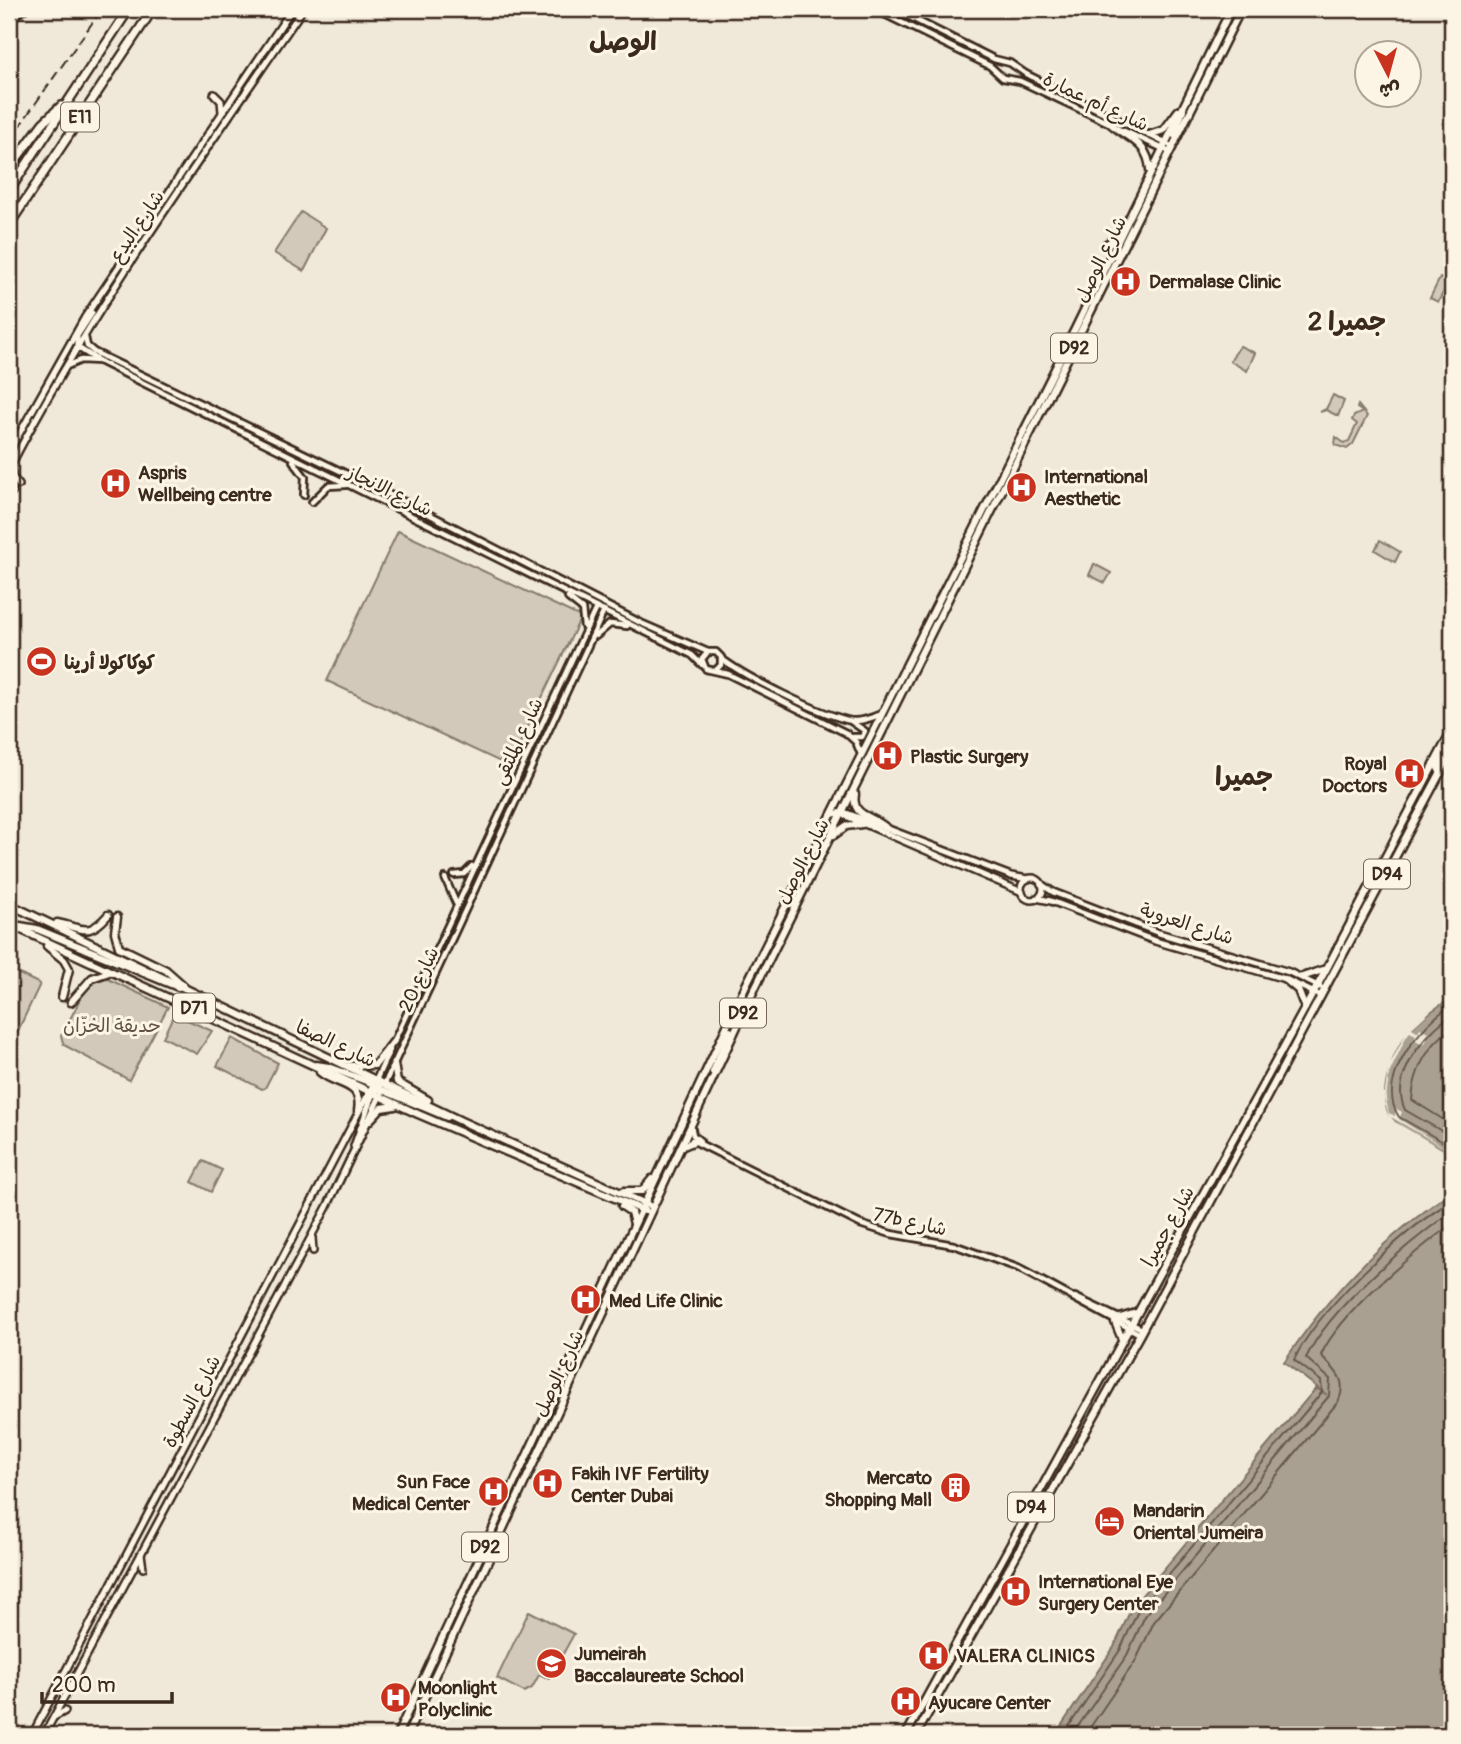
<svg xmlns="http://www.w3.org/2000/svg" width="1461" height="1744" viewBox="0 0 1461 1744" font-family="Pangolin,'Playpen Sans Arabic',sans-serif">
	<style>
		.green { fill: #d2c9ba; stroke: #867a6c; stroke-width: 2 }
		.water { fill: #aaa091; stroke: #7e7163; stroke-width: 2 }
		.pier { fill: #f0e9d9 }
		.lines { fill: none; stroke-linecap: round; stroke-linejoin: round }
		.shore { stroke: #67594c; stroke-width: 2 }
		.tertiary-casing { stroke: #3b2a1e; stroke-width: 10 }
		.secondary-casing { stroke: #3b2a1e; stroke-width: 10 }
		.primary-casing { stroke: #3b2a1e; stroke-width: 11 }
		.motorway-casing { stroke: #3b2a1e; stroke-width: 12 }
		.tertiary { stroke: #fcf5e5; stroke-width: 4.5 }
		.secondary { stroke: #fcf5e5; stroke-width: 5 }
		.primary { stroke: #fcf5e5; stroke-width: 6 }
		.motorway { stroke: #fcf5e5; stroke-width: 7 }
		.rail { stroke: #3b2a1e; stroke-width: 2; stroke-dasharray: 10 5; stroke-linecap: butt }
		.labels { text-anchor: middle; stroke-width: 6; stroke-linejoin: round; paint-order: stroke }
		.shield { fill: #fcf5e5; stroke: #75675a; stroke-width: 2 }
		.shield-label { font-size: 18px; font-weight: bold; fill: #3b2a1e }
		.street-label { font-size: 19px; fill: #3b2a1e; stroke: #fcf5e5 }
		.poi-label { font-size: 19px; font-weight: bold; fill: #3b2a1e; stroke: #fcf5e5; text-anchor: start }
		.park-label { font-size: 19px; fill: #615245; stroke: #fcf5e5 }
		.district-label { font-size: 26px; font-weight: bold; fill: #3b2a1e; stroke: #fcf5e5 }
	</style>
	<rect width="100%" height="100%" fill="#f0e9d9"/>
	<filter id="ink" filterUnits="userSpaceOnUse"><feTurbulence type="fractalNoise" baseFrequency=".0143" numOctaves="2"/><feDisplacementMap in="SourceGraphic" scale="14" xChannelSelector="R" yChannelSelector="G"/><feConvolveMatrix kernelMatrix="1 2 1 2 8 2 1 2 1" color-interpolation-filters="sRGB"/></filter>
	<g filter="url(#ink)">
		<g class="green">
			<polygon points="301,212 326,228 304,271 274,253"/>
			<polygon points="1440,278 1449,282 1438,302 1430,298"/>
			<polygon points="1240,346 1255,353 1247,371 1230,361"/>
			<polygon points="1333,395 1344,401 1338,416 1326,410 1320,412 1326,409"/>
			<polygon points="1358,405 1367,416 1353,444 1347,449 1335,445 1336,437 1344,443 1349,441 1357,424 1352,420 1354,416 1363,412 1357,408"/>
			<polygon points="398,531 581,617 509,766 327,681"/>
			<polygon points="1380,540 1400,552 1395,562 1375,550"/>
			<polygon points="1094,564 1111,573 1105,583 1089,575"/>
			<polygon points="9,969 40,984 9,1050"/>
			<polygon points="106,978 168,1007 129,1080 64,1045 61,1036 89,983"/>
			<polygon points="174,1014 212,1031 197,1054 163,1037"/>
			<polygon points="232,1038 278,1063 265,1088 262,1089 217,1066"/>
			<polygon points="203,1161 222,1170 211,1192 192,1182"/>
			<polygon points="529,1611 574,1634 549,1679 539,1675 532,1688 524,1692 497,1678"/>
		</g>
		<g class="water">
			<path d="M 1452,997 L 1452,1155 C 1439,1147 1399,1130 1391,1118 C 1375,1093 1395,1046 1413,1027 C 1425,1015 1438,1006 1452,997 Z"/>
			<path d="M 1452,1194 L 1452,1735 L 1055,1735 L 1114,1647 L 1132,1607 L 1316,1388 L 1327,1395 L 1284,1362 C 1322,1305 1369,1252 1425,1211 C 1433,1205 1442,1197 1452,1194 Z"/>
		</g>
		<polygon class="pier" points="1452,994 1452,997 1434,1008 1412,1028 1418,1032 1420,1028 1430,1033 1424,1045 1414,1039 1416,1035 1410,1032 1406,1037 1389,1074 1386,1099 1389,1113 1395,1116 1395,1108 1402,1112 1399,1119 1452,1152 1391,1117 1395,1122 1452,1155 1452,1158 1391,1124 1384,1099 1388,1068 1409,1027"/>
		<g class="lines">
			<g class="shore">
				<path d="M 1452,1005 C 1422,1023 1374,1080 1399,1117 L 1452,1147"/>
				<path d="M 1452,1015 C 1426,1031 1389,1077 1405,1110 L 1452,1137"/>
				<path d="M 1452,1028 C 1428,1045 1414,1070 1412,1100 L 1452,1125"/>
				<path d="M 1063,1735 L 1120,1650 L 1138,1611 L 1322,1392 L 1321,1381 L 1294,1360 C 1316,1312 1406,1226 1452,1201"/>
				<path d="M 1072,1735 L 1127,1655 L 1145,1616 L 1329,1396 L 1330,1379 L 1306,1358 C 1330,1307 1407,1244 1452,1211"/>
				<path d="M 1085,1735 L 1136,1660 L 1154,1622 L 1338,1402 C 1349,1379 1334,1370 1321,1355 C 1340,1313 1414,1252 1452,1224"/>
			</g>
			<defs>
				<g id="tertiary">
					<polyline points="874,9 990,66 1003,78 1020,81 1111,124"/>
					<polyline points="894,9 994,59 1010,63 1026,74 1173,147"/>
					<polyline points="9,20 25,9"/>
					<polyline points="1122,130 1170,152"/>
					<polyline points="85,337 87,346 94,352 415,507 641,623 708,652"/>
					<polyline points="67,366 81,360 99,361 692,655 702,665"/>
					<polyline points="293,461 305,477 304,495"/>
					<polyline points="312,502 328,486 346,485"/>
					<polyline points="568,598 582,609 584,627"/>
					<polyline points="596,636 610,624 627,626"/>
					<path d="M 722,659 C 747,678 816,712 847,720 C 858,723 868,719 879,715"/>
					<polyline points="715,671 721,665 721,657 716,652 708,652 702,659 706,669 728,674 846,733 856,742 860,752"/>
					<polyline points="852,722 865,731 862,737 853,737"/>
					<polyline points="454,875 464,874 472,866"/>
					<polyline points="445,878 456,903"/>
					<polyline points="394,1041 596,608"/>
					<polyline points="376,1080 390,1049"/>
					<polyline points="385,1083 604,611"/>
					<polyline points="691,1125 693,1135 700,1141"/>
					<polyline points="692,1140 860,1224 891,1234 954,1245 1018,1268 1140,1334"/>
					<polyline points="1075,1297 1142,1329"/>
				</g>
				<g id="secondary">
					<polyline points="214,94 221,101 222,112"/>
					<polyline points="77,347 77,336 92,313"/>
					<polyline points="77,347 99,361"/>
					<polyline points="9,452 85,317 292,9"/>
					<polyline points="11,466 13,478 19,485"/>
					<path d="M 9,469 C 93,307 200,159 303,9"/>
					<polyline points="9,493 13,492"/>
					<polyline points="839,813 1022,892"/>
					<polyline points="834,814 844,812 1011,876 1028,879"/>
					<circle cx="1032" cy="889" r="11"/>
					<polyline points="1041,884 1053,892 1159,933 1289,972 1320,987"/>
					<polyline points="1036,898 1051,901 1155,941 1285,979 1321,996"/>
					<polyline points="354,1146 374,1090"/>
					<polyline points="312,1237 313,1251"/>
					<polyline points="141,1554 143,1568"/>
					<polyline points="54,1717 65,1711"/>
					<polyline points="32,1735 375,1081"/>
					<polyline points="44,1735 327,1207 381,1094"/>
				</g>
				<g id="primary">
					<path d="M 1111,124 C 1129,140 1148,142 1150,170"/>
					<polyline points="1149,135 1164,130 1178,111"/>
					<polyline points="1174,135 1183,110"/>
					<polyline points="1105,245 1118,237"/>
					<polyline points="1441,773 1438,768 1452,741"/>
					<path d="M 855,794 C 851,817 872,815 885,827"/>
					<polyline points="834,835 846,826 862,824"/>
					<polyline points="9,904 461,1121 648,1205"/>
					<polyline points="117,917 115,932 119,947 166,970 183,985"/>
					<path d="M 57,923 C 83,928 88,938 108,915"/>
					<polyline points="9,924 418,1114 645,1211"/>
					<polyline points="9,929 20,926 37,929 178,987"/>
					<polyline points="47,946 64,960 69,969 62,997"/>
					<polyline points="1302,977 1326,969"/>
					<polyline points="1285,979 1298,990 1305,1008"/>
					<polyline points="71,1002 92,978 109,972"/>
					<polyline points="394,1064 397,1082 428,1100"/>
					<polyline points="316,1065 329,1067 379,1086"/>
					<polyline points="348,1066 375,1065 394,1041"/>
					<path d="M 320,1072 C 338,1087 363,1081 358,1111"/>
					<polyline points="713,1072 730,1031"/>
					<polyline points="368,1092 380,1089 447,1117"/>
					<polyline points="369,1121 381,1108 395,1106"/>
					<polyline points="681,1147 695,1141"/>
					<polyline points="624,1191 642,1191 652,1179"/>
					<polyline points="622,1206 631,1212 634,1224"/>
					<polyline points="1120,1318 1136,1313"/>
					<polyline points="1115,1322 1122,1339"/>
					<polyline points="397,1735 746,985 1075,329 1231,9"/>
					<polyline points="407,1735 754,990 1241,9"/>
					<polyline points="906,1735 1327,968 1452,730"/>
					<polyline points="916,1735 1140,1334 1452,751"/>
				</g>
				<g id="motorway">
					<polyline points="9,169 43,123 61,106"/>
					<polyline points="9,191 129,9"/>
					<polyline points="9,225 153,9"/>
				</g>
			</defs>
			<use href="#tertiary" class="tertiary-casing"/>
			<use href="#secondary" class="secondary-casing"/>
			<use href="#primary" class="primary-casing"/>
			<use href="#motorway" class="motorway-casing"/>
			<use href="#tertiary" class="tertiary"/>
			<use href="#secondary" class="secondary"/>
			<use href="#primary" class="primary"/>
			<use href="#motorway" class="motorway"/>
			<polyline class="rail" points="9,141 102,9"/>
		</g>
	</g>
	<defs>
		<symbol id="hospital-disc" viewBox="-11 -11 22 22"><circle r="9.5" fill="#c8321e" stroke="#fcf5e5"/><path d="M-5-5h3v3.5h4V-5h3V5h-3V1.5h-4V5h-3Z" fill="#fff"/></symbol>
		<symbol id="stadium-disc" viewBox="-11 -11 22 22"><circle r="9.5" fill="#c8321e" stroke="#fcf5e5"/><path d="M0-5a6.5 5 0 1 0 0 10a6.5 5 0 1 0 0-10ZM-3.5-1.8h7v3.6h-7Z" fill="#fff"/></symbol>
		<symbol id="building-disc" viewBox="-11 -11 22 22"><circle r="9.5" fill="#c8321e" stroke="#fcf5e5"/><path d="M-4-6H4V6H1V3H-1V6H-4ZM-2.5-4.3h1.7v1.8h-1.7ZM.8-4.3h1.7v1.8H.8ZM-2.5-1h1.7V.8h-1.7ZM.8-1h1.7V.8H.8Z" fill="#fff"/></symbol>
		<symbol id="hotel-disc" viewBox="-11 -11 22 22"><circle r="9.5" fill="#c8321e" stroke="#fcf5e5"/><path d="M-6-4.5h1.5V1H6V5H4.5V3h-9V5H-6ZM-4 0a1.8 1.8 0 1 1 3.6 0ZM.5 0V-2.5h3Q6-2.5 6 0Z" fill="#fff"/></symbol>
		<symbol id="school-disc" viewBox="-11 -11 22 22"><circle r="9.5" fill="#c8321e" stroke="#fcf5e5"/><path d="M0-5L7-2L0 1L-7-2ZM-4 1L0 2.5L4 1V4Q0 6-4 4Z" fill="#fff"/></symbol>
	</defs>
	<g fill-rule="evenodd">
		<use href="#hospital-disc" x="1108" y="264" width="35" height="35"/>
		<use href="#hospital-disc" x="98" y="466" width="35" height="35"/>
		<use href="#hospital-disc" x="1004" y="470" width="35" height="35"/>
		<use href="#stadium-disc" x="24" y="644" width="35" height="35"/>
		<use href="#hospital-disc" x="870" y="738" width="35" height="35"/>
		<use href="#hospital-disc" x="1392" y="756" width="35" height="35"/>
		<use href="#hospital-disc" x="568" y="1282" width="35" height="35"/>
		<use href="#hospital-disc" x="530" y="1466" width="35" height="35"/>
		<use href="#building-disc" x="938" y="1470" width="35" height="35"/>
		<use href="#hospital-disc" x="476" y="1474" width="35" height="35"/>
		<use href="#hotel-disc" x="1092" y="1504" width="35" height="35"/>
		<use href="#hospital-disc" x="998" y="1574" width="35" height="35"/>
		<use href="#hospital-disc" x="916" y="1638" width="35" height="35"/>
		<use href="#school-disc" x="534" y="1646" width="35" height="35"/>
		<use href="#hospital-disc" x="378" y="1680" width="35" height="35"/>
		<use href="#hospital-disc" x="888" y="1684" width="35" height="35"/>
	</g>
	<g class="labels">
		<g class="shield">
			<rect x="61" y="102.5" width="38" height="29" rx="5"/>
			<rect x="1051" y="333.5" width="46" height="29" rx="5"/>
			<rect x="1364" y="859.5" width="46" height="29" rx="5"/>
			<rect x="173" y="993.5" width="42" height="29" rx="5"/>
			<rect x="720" y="998.5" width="46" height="29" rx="5"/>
			<rect x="1008" y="1492.5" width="46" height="29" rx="5"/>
			<rect x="462" y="1532.5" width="46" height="29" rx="5"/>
		</g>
		<g class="shield-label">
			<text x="80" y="123">E11</text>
			<text x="1074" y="354">D92</text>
			<text x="1387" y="880">D94</text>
			<text x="194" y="1014">D71</text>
			<text x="743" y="1019">D92</text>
			<text x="1031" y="1513">D94</text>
			<text x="485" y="1553">D92</text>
		</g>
		<g class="street-label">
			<text transform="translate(1096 101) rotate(25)" y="7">شارع أم عمارة</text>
			<text transform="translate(136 226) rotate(-56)" y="7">شارع البدع</text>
			<text transform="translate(1100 259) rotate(-64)" y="7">شارع الوصل</text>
			<text transform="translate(390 490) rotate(26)" y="7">شارع الانجاز</text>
			<text transform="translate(517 741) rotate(-65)" y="7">شارع الملتقى</text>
			<text transform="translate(802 861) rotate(-63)" y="7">شارع الوصل</text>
			<text transform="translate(1187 923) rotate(18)" y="7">شارع العروبة</text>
			<text transform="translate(418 979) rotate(-65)" y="7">شارع 20</text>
			<text transform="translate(336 1043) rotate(25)" y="7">شارع الصفا</text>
			<text transform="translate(910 1221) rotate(12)" y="7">77b شارع</text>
			<text transform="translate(1167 1226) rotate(-61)" y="7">شارع جميرا</text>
			<text transform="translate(558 1373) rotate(-65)" y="7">شارع الوصل</text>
			<text transform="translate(191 1401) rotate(-62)" y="7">شارع السطوة</text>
		</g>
		<g class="poi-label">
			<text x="1149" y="288">Dermalase Clinic</text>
			<text x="138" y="479">Aspris<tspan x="138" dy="22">Wellbeing centre</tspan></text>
			<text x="1044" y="483">International<tspan x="1044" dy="22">Aesthetic</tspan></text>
			<text x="64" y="669">كوكاكولا أرينا</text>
			<text x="910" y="763">Plastic Surgery</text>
			<text x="1387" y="770" text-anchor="end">Royal<tspan x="1387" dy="22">Doctors</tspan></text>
			<text x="609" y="1307">Med Life Clinic</text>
			<text x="571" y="1480">Fakih IVF Fertility<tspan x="571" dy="22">Center Dubai</tspan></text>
			<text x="932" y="1484" text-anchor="end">Mercato<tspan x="932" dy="22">Shopping Mall</tspan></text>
			<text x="470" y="1488" text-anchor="end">Sun Face<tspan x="470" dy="22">Medical Center</tspan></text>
			<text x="1133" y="1517">Mandarin<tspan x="1133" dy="22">Oriental Jumeira</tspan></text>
			<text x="1038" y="1588">International Eye<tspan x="1038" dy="22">Surgery Center</tspan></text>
			<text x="574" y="1660">Jumeirah<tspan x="574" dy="22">Baccalaureate School</tspan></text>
			<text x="956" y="1662">VALERA CLINICS</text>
			<text x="418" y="1694">Moonlight<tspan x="418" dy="22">Polyclinic</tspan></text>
			<text x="928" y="1709">Ayucare Center</text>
		</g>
		<g class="park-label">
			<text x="112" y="1032">حديقة الخزّان</text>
		</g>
		<g class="district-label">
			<text x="623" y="50">الوصل</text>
			<text x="1347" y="330">جميرا 2</text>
			<text x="1244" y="785">جميرا</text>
		</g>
	</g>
	<rect width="1461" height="1744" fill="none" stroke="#fcf5e5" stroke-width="35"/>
	<rect x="18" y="18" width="1426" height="1709" fill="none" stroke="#3b2a1e" stroke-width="2.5" filter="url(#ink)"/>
	<g transform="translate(1388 74) rotate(174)"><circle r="33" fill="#fcf5e5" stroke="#afa495" stroke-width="2"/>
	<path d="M0-5L12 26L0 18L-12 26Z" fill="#c8321e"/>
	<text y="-10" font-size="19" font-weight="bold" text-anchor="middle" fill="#3b2a1e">ش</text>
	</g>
	<path d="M42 1692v10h130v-10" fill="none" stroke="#3b2a1e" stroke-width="3.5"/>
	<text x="52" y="1692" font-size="21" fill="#3b2a1e" stroke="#fcf5e5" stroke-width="5" paint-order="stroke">200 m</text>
</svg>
